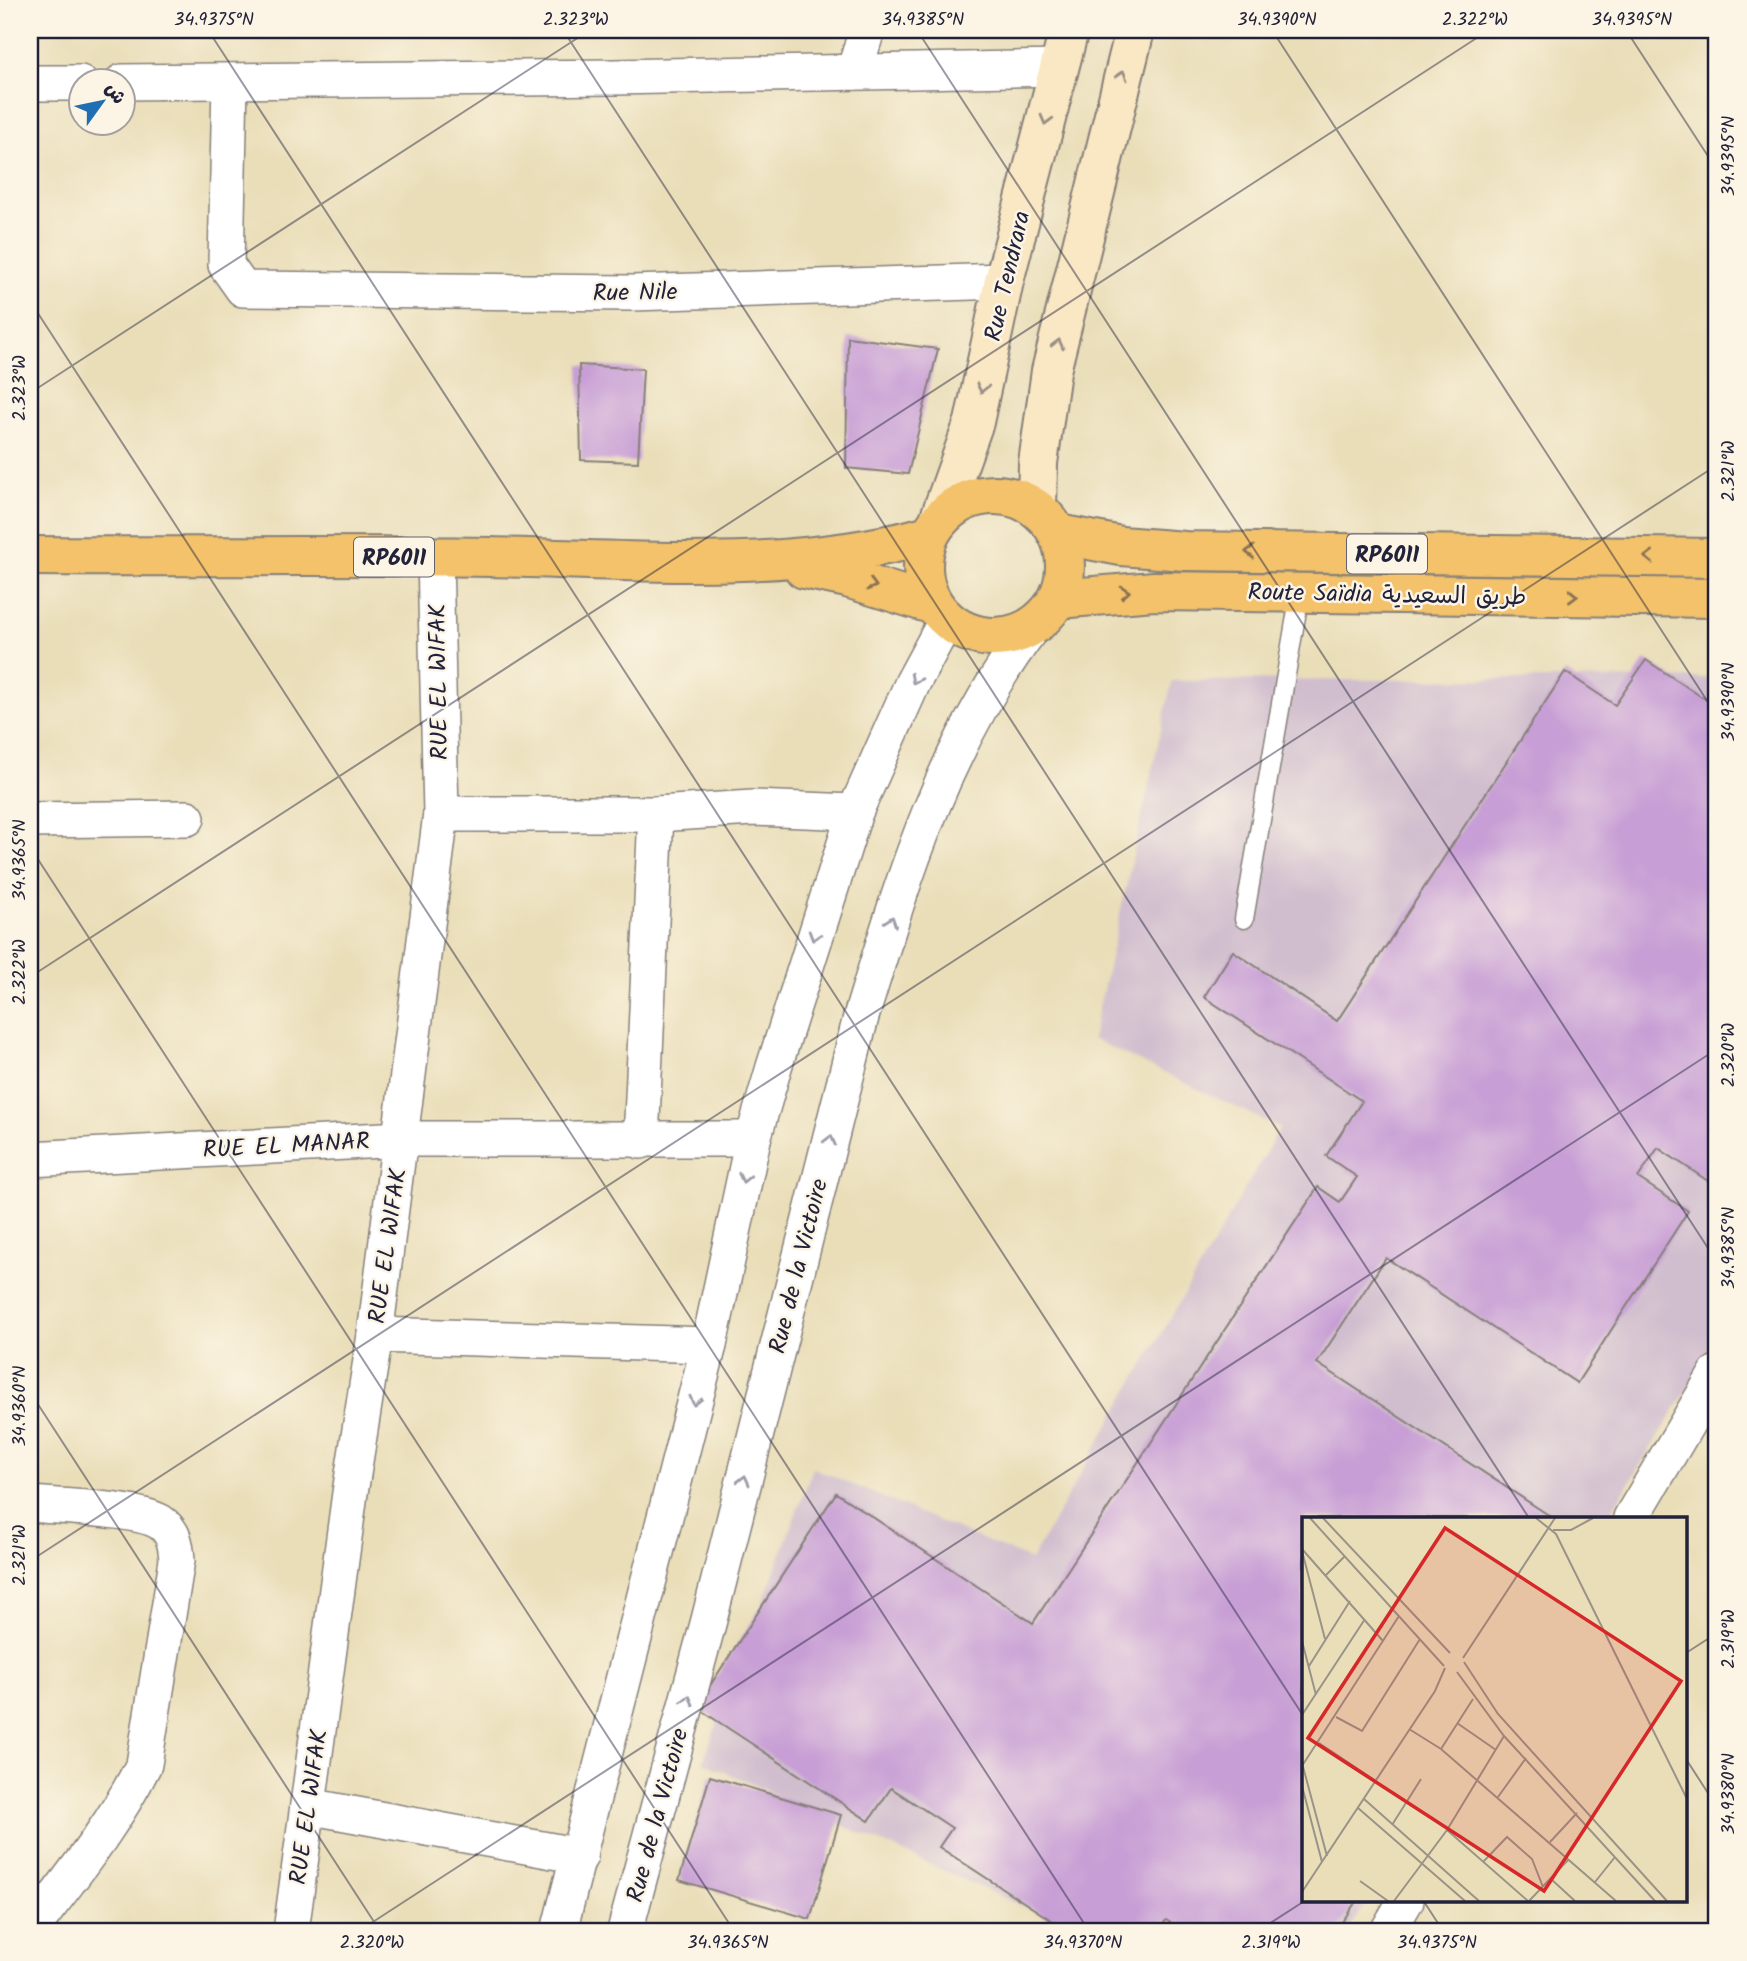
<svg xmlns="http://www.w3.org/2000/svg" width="1747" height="1961" viewBox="0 0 1747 1961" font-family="Kalam,'Playpen Sans Arabic',sans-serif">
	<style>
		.industrial { fill: #d0bdce }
		.building { fill: #c79ed5 }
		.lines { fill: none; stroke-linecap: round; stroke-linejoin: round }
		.lane-casing { stroke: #86807a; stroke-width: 21 }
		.street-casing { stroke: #86807a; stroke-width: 38 }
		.secondary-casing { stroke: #86807a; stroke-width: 42 }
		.highway-casing { stroke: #86807a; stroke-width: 42 }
		.lane { stroke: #fff; stroke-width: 18 }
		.street { stroke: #fff; stroke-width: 35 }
		.secondary { stroke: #fae7c3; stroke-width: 38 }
		.highway { stroke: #f3c26a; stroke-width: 38 }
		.oneway { stroke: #998e86 }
		.oneway2 { stroke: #8a7252 }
		.oneway3 { stroke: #9c9ca7 }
		.ticks { fill: none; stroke: #22223b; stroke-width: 2; stroke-opacity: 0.45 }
		.labels { text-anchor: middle; stroke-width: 5; stroke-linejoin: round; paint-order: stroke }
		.shield { fill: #fcf5e5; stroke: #63616e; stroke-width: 2 }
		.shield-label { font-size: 23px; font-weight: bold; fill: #22223b }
		.street-label { font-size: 24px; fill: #22223b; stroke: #fcf5e5 }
		.inset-road { fill: none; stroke: #9a9387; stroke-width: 2 }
		.view { fill: #d62828; fill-opacity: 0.15; stroke: #d62828; stroke-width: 3.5 }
		.inset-edge { fill: none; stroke: #22223b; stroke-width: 3.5 }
		.neatline { fill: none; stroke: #22223b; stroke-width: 2.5 }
		.ticks-label { font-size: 18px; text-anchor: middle; fill: #22223b }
	</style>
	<rect width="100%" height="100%" fill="#fcf5e5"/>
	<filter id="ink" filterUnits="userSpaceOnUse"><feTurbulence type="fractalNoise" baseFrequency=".0143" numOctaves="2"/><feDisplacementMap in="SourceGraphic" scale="14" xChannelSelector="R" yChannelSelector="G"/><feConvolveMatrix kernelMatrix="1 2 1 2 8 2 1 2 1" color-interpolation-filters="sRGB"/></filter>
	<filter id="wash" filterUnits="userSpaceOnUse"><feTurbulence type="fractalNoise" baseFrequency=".00686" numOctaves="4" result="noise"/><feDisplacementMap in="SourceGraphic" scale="28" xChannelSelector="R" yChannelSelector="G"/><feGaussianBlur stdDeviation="1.57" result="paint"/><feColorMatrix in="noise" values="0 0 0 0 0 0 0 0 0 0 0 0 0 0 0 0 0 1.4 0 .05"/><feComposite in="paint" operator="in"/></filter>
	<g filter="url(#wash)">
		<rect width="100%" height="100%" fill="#eadeb9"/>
		<polygon class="industrial" points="1717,678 1717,1342 1607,1518 1304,1518 1304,1900 1368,1900 1348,1931 1077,1931 703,1762 813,1468 1031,1560 1280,1128 1092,1039 1172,681"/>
		<g id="blocks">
			<g class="building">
				<polygon points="848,337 938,349 908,474 846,468"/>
				<polygon points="579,365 643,369 638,462 581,460"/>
				<polygon points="1646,660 1717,707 1717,1187 1658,1148 1638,1178 1688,1211 1577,1383 1386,1258 1317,1363 1553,1518 1304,1518 1304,1900 1357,1900 1336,1931 1184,1931 1166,1920 1158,1931 1068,1931 939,1847 952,1828 891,1788 869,1821 696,1707 836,1493 1033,1623 1318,1187 1340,1202 1357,1177 1326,1156 1362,1101 1204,997 1233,951 1337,1021 1565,672 1615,705"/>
				<polygon points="710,1776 841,1815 810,1919 679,1880"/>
			</g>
		</g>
	</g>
	<g filter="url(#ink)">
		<use href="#blocks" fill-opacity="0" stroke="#86807a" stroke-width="2"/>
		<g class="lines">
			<defs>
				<polyline id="lane" points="1244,919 1300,593"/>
				<g id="street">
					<polyline points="854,72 867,30"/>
					<polyline points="230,81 226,265 243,289 632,293 1004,281"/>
					<polyline points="122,82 615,77 1060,68"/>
					<polyline points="30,83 80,83"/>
					<polyline points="441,814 656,814 753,808 855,812"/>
					<polyline points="30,820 187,818"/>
					<polyline points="641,1141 656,814"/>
					<polyline points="30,1159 402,1139 753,1139"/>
					<polyline points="375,1335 709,1345"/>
					<path d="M 30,1504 C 60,1507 137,1508 160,1522 C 174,1531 176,1545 177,1560 L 144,1764 C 114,1825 71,1877 30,1931"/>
					<polyline points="1631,1518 1717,1373"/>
					<polyline points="308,1806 580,1856"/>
					<polyline points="291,1931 350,1493 375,1335 441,814 435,557"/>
					<polyline points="559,1931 709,1345 753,1139 774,1067 855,812 913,682 947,619"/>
					<path d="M 625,1931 L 709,1620 L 861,1017 C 904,876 943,745 1033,626"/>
					<polyline points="1388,1931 1406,1900"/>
				</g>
				<g id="secondary">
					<polyline points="1037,508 1038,463 1051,371 1135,30"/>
					<polyline points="939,520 974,422 1004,281 1069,30"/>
				</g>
				<g id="highway">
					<circle cx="994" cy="566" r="71"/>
					<polyline points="1058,534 1121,546 1185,551 1717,558"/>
					<path d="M 30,556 C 184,557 338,555 491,557 C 638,560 786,574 929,535"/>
					<polyline points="804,569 847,578 934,605"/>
					<polyline points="1058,599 1154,591 1717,598"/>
				</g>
			</defs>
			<use href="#lane" class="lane-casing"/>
			<use href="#street" class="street-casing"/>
			<use href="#secondary" class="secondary-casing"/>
			<use href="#highway" class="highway-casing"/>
			<use href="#lane" class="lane"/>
			<use href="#street" class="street"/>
			<use href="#secondary" class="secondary"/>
			<use href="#highway" class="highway"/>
		</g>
		<defs><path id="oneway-chevron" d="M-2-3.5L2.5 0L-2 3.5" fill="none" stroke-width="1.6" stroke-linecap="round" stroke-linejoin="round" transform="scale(1.75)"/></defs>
		<g class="oneway">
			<use href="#oneway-chevron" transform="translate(1122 75) rotate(-75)"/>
			<use href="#oneway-chevron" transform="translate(1046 120) rotate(105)"/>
			<use href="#oneway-chevron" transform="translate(1058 344) rotate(-76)"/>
			<use href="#oneway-chevron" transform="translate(982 388) rotate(103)"/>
		</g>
		<g class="oneway2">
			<use href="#oneway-chevron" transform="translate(1250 552) rotate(-179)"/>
			<use href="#oneway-chevron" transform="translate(1649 557) rotate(-179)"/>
			<use href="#oneway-chevron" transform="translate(872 585) rotate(15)"/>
			<use href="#oneway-chevron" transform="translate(1125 592) rotate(-3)"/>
			<use href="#oneway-chevron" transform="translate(1573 596) rotate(1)"/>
		</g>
		<g class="oneway3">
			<use href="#oneway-chevron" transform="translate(915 679) rotate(117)"/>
			<use href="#oneway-chevron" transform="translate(891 921) rotate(-71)"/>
			<use href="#oneway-chevron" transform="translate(814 936) rotate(107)"/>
			<use href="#oneway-chevron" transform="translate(830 1140) rotate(-76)"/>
			<use href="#oneway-chevron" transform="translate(744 1178) rotate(102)"/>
			<use href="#oneway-chevron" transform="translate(695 1401) rotate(104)"/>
			<use href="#oneway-chevron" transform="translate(744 1480) rotate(-76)"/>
			<use href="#oneway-chevron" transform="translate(688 1700) rotate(-76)"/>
		</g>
	</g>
	<path class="ticks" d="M 208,30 L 1304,1717M 563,30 L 1529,1518M 917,30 L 1717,1262M 1272,30 L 1717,716M 1626,30 L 1717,170M 30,301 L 1089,1931M 30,393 L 590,30M 30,847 L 734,1931M 30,977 L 1489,30M 30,1392 L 380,1931M 30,1561 L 1717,465M 1686,1653 L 1717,1633M 1686,1759 L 1717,1807M 1423,1900 L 1443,1931M 359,1931 L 1717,1049M 1258,1931 L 1306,1900"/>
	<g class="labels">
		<g class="shield">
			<rect x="1347" y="534.5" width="80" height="39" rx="5"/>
			<rect x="354" y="537.5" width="80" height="39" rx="5"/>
		</g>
		<g class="shield-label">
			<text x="1387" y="562">RP6011</text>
			<text x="394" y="565">RP6011</text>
		</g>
		<g class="street-label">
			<text transform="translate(1007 276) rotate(-77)" y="8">Rue Tendrara</text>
			<text transform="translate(635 292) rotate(-1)" y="8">Rue Nile</text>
			<text transform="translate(1387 594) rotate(1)" y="8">Route Saïdia طريق السعيدية</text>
			<text transform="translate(438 682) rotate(-91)" y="8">RUE EL WIFAK</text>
			<text transform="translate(286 1145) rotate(-3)" y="8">RUE EL MANAR</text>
			<text transform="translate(387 1246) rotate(-82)" y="8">RUE EL WIFAK</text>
			<text transform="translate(798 1266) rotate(-76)" y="8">Rue de la Victoire</text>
			<text transform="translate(308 1807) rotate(-82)" y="8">RUE EL WIFAK</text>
			<text transform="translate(657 1815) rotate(-75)" y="8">Rue de la Victoire</text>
		</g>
	</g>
	<g transform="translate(1302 1517)">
		<rect width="385" height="385" fill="#eadeb9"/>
		<path class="inset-road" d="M 8,1 L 142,149M 21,1 L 148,136M 234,1 L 254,17 L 385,282M 251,13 L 269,13 L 291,1M 0,32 L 81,124M 0,34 L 23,122M 24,58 L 43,39M 0,124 L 14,178M 161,141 L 253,1M 162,145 L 196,197 L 365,384M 7,149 L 48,84M 155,155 L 202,219 L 353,384M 0,198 L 63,102M 34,200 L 60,214 L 118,122M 155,206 L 194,233M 107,212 L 139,232 L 314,384M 17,226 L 74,264M 139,232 L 171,182M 0,246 L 25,339M 0,249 L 97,99M 0,269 L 20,345M 196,280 L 224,241M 62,282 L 177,384M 56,291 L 163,384M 90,308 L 119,262M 145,313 L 226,384M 248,325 L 275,296M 181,345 L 205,320 L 230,342 L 241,370M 249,362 L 273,384M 58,364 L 86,384M 293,365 L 313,340M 0,375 L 133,174 L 143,151M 92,384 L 145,313 L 202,219M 227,384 L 267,342"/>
		<path class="view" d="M 143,11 L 379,164 L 242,374 L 6,221 Z"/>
		<rect width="385" height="385" class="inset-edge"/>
	</g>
	<rect width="1747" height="1961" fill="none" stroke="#fcf5e5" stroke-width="77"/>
	<g transform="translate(102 102) rotate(57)"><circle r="33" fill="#fcf5e5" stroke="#a5a1a1" stroke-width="2"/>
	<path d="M0-5L12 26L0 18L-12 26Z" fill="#1f6fb2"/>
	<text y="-10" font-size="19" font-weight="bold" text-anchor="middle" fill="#22223b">ش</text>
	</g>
	<rect x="38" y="38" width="1670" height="1885" class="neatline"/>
	<g class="ticks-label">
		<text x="214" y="25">34.9375°N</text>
		<text x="576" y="25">2.323°W</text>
		<text x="923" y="25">34.9385°N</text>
		<text x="1277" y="25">34.9390°N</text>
		<text x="1475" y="25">2.322°W</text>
		<text x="1632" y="25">34.9395°N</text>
		<text transform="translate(1728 156) rotate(-90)" y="6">34.9395°N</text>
		<text transform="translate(19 388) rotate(-90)" y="6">2.323°W</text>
		<text transform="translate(1728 471) rotate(-90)" y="6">2.321°W</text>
		<text transform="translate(1728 702) rotate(-90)" y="6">34.9390°N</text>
		<text transform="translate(19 860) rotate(-90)" y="6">34.9365°N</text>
		<text transform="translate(19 972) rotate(-90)" y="6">2.322°W</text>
		<text transform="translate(1728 1055) rotate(-90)" y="6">2.320°W</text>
		<text transform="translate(1728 1248) rotate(-90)" y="6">34.9385°N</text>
		<text transform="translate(19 1406) rotate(-90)" y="6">34.9360°N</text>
		<text transform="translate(19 1555) rotate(-90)" y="6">2.321°W</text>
		<text transform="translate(1728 1639) rotate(-90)" y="6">2.319°W</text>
		<text transform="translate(1728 1794) rotate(-90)" y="6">34.9380°N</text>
		<text x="372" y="1948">2.320°W</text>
		<text x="728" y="1948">34.9365°N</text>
		<text x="1083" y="1948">34.9370°N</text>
		<text x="1271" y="1948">2.319°W</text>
		<text x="1437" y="1948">34.9375°N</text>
	</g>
</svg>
